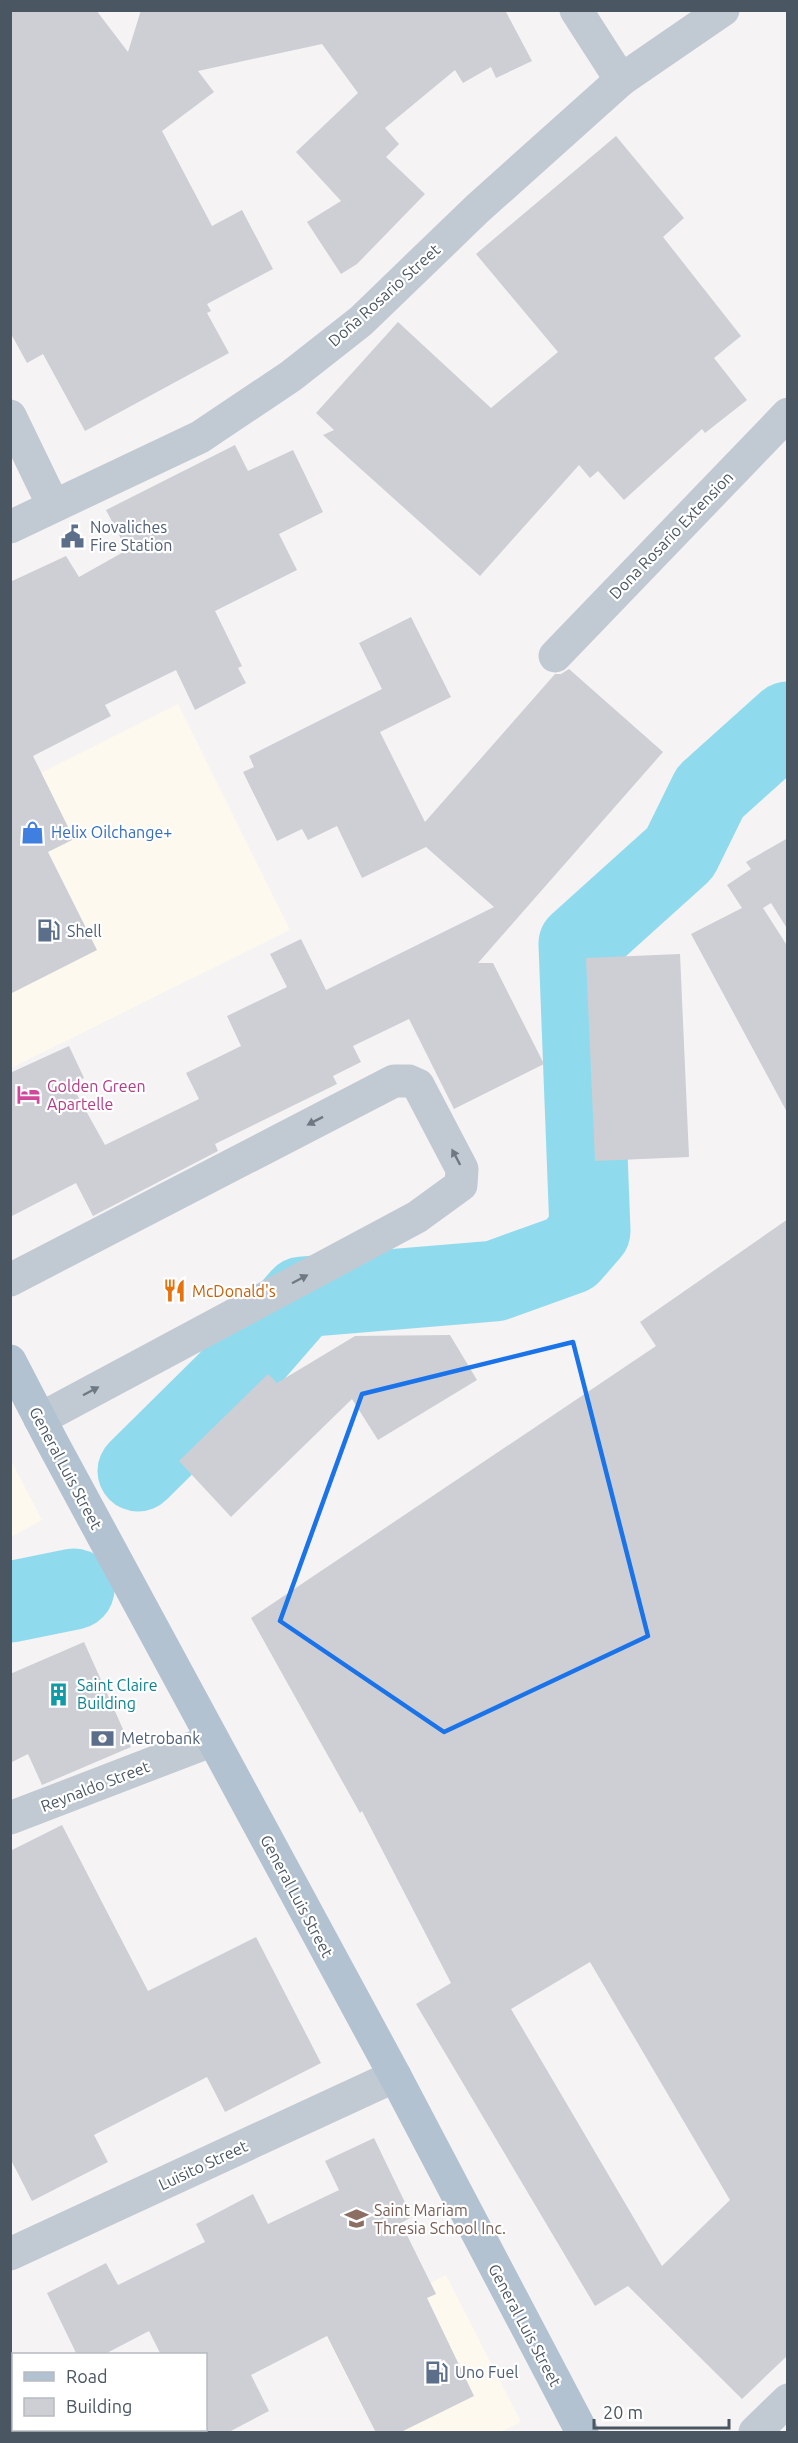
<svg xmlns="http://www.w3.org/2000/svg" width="798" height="2443" viewBox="0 0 798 2443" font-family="Ubuntu,sans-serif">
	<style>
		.commercial { fill: #fdf9ef }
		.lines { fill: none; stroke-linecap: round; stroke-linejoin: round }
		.river { stroke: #90daee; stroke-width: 81 }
		.building { fill: #cdcfd5; fill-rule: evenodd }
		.minor { stroke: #c1cad2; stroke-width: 33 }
		.major { stroke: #b3c2d1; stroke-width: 33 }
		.oneway { fill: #6e7983 }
		.marked { fill: none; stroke: #1a73e8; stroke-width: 4.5; stroke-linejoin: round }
		.labels { text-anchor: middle; stroke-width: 4.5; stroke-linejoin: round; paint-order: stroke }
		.street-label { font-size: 16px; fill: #4a5661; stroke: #fff }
		.service-label { font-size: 16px; fill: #4e5e75; stroke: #fff; text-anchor: start }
		.shop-label { font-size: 16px; fill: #366cbe; stroke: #fff; text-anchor: start }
		.hotel-label { font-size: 16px; fill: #b23c85; stroke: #fff; text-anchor: start }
		.food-label { font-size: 16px; fill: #c56008; stroke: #fff; text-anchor: start }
		.culture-label { font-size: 16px; fill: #0d838f; stroke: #fff; text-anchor: start }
		.education-label { font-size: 16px; fill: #785e54; stroke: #fff; text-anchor: start }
	</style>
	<rect width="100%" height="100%" fill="#f5f3f3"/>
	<g class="commercial">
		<polygon points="178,704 290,930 11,1068 11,788"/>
		<polygon points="11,1460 42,1520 11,1537 10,1537"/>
		<polygon points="446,2275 521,2422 501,2432 375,2432 326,2336"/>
	</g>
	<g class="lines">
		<g class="river">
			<polyline points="138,1471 229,1381 302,1297 495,1281 570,1254 590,1231 579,944 680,853 710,792 788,722"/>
			<polyline points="10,1602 74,1589"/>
		</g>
	</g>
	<g class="building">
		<polygon points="10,10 96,10 128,52 141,10 505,10 532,61 496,78 491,67 463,83 455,70 385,128 399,144 386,157 425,194 357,264 341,274 307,222 341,201 296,152 358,93 322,44 198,71 214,92 162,131 212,226 242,210 273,269 207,304 211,311 207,313 229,353 85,431 43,354 27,363 10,332"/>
		<polygon points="616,136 684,218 663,237 741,336 714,358 747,400 705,433 702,429 624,500 598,471 590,478 579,465 480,576 323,435 334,430 316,413 398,322 491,408 558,352 476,254"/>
		<polygon points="235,445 248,471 293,450 323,512 279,534 297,570 215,611 242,666 238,668 246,683 195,710 176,670 105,705 111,716 33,756 74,839 48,852 97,950 10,994 10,582 66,556 79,577 127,550 106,510"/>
		<polygon points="411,617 451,697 380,732 425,822 555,674 561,674 569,669 663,752 478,963 493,963 544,1064 454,1109 409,1019 353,1046 361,1062 333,1076 337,1084 215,1144 218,1151 93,1216 76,1183 10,1217 10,1073 69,1046 84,1078 71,1084 105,1145 199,1099 186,1073 241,1046 227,1016 287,987 270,954 301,939 326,990 494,907 426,847 362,878 337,826 308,840 302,829 277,841 243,772 254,767 249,756 382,689 359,643"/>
		<polygon points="788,838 788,930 771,903 763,908 788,947 788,1114 691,934 742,908 727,885 751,869 746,862"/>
		<polygon points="680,954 689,1157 595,1161 586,958"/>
		<path d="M 788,1219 L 788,2355 L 742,2399 L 628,2286 L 595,2306 L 416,2004 L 451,1983 L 362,1811 L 360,1813 L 251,1618 L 656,1346 L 640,1322 ZM 590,1962 L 730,2200 L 662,2266 L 511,2009 Z"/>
		<polygon points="450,1335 477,1380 378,1440 352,1399 231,1517 179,1461 268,1374 277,1383 355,1336"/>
		<polygon points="84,1642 131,1747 42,1785 28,1754 10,1763 10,1674"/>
		<polygon points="62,1825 148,1991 256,1937 321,2063 225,2112 207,2077 94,2135 108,2162 32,2201 10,2158 10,1851"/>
		<polygon points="374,2138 412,2217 401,2223 436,2294 427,2298 474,2396 399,2433 376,2433 327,2336 251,2375 269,2411 227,2433 206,2433 206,2355 161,2355 149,2331 103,2355 77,2355 47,2293 106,2263 118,2285 205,2242 196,2224 253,2194 268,2224 339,2190 325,2161"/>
	</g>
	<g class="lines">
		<g class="minor">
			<polyline points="576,10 621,80"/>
			<polyline points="10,416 53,505"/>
			<polyline points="10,527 200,437 291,376 361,321 477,209 621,80 723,10"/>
			<polyline points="555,656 788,414"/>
			<polyline points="10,1280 394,1081 409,1081 418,1085 462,1169 461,1185 417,1217 40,1419"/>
			<polyline points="10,1818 213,1740"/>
			<polyline points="10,2254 395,2076"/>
			<polyline points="755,2432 788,2400"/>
		</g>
		<polyline class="major" points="10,1361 52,1442 395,2076 582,2432"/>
	</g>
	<defs><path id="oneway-solid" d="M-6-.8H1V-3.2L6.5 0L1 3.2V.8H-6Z" transform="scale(1.5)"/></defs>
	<g class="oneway">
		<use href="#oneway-solid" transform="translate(315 1121) rotate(153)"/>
		<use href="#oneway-solid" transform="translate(456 1157) rotate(-118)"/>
		<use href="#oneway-solid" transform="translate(300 1279) rotate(-28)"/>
		<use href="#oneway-solid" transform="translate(91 1391) rotate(-28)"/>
	</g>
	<path class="marked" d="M 573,1342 L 648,1636 L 444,1732 L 280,1621 L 362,1394 Z"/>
	<defs>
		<symbol id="civic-bare" viewBox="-9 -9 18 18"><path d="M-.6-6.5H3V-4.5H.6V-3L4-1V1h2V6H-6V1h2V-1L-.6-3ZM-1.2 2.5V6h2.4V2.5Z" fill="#5c6f8a" stroke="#fff" stroke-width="2.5" paint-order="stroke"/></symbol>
		<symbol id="shop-bare" viewBox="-9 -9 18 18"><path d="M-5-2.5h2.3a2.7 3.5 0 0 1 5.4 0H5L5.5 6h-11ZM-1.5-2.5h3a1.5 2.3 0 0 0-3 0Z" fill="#3f7fe0" stroke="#fff" stroke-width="2.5" paint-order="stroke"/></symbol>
		<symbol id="fuel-bare" viewBox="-9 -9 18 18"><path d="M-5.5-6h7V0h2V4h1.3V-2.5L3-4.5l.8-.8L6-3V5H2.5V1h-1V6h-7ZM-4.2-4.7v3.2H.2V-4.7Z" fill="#5c6f8a" stroke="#fff" stroke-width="2.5" paint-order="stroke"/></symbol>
		<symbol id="hotel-bare" viewBox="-9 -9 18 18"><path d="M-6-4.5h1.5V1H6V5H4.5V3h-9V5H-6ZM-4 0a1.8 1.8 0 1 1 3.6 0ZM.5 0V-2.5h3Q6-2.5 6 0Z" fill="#d1479c" stroke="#fff" stroke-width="2.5" paint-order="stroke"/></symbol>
		<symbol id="restaurant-bare" viewBox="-9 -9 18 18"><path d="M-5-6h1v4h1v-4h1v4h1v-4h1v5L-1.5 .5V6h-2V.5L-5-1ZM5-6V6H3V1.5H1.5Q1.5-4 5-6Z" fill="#e8710a" stroke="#fff" stroke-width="2.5" paint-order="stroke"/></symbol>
		<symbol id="building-bare" viewBox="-9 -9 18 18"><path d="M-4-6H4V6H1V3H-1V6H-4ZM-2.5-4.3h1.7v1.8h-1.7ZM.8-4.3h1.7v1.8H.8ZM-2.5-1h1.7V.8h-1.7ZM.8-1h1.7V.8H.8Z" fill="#0f9aa8" stroke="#fff" stroke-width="2.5" paint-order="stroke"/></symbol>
		<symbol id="bank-bare" viewBox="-9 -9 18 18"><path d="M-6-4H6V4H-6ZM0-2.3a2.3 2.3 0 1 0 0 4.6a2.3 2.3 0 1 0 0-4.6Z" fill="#5c6f8a" stroke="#fff" stroke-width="2.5" paint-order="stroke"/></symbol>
		<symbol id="school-bare" viewBox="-9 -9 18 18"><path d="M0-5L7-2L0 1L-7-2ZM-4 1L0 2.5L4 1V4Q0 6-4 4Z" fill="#8d6e63" stroke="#fff" stroke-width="2.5" paint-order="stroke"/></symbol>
	</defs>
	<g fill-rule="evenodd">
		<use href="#civic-bare" x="56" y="520" width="33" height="33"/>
		<use href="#shop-bare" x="16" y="816" width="33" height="33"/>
		<use href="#fuel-bare" x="32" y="914" width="33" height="33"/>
		<use href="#hotel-bare" x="12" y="1078" width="33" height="33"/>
		<use href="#restaurant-bare" x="158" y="1274" width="33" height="33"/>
		<use href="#building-bare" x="42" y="1678" width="33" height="33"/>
		<use href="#bank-bare" x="86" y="1722" width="33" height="33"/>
		<use href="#school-bare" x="340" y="2202" width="33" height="33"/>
		<use href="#fuel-bare" x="420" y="2356" width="33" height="33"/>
	</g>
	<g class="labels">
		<g class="street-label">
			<text transform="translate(384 295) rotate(-42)" y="6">Doña Rosario Street</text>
			<text transform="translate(671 535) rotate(-46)" y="6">Dona Rosario Extension</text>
			<text transform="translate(66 1468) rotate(62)" y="6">General Luis Street</text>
			<text transform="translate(95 1786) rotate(-21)" y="6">Reynaldo Street</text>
			<text transform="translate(297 1896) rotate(62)" y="6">General Luis Street</text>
			<text transform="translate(203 2165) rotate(-25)" y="6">Luisito Street</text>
			<text transform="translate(525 2325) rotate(62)" y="6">General Luis Street</text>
		</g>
		<g class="service-label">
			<text x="90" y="533">Novaliches<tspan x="90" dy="18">Fire Station</tspan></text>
			<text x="67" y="937">Shell</text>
			<text x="121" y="1744">Metrobank</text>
			<text x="455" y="2378">Uno Fuel</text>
		</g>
		<g class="shop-label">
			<text x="51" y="838">Helix Oilchange+</text>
		</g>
		<g class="hotel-label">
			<text x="47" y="1092">Golden Green<tspan x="47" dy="18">Apartelle</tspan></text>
		</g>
		<g class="food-label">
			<text x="192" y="1297">McDonald's</text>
		</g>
		<g class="culture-label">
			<text x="77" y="1691">Saint Claire<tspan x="77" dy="18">Building</tspan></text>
		</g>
		<g class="education-label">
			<text x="374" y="2216">Saint Mariam<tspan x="374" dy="18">Thresia School Inc.</tspan></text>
		</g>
	</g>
	<rect width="798" height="2443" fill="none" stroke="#4a5661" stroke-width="24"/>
	<rect x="12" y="2353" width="195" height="78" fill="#ffffff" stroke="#b7bbc0" stroke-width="1.5"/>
	<rect x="24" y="2372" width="30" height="9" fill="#b3c2d1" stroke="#b7bbc0" stroke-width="1.5"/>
	<text x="66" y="2383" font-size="18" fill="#4a5661">Road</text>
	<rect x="24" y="2398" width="30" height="18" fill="#cdcfd5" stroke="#b7bbc0" stroke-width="1.5"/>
	<text x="66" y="2413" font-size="18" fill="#4a5661">Building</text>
	<path d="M594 2419v9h135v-9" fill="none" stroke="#4a5661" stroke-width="3"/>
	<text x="603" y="2419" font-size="18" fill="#4a5661" stroke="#ffffff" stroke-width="4.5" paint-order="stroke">20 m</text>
</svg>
